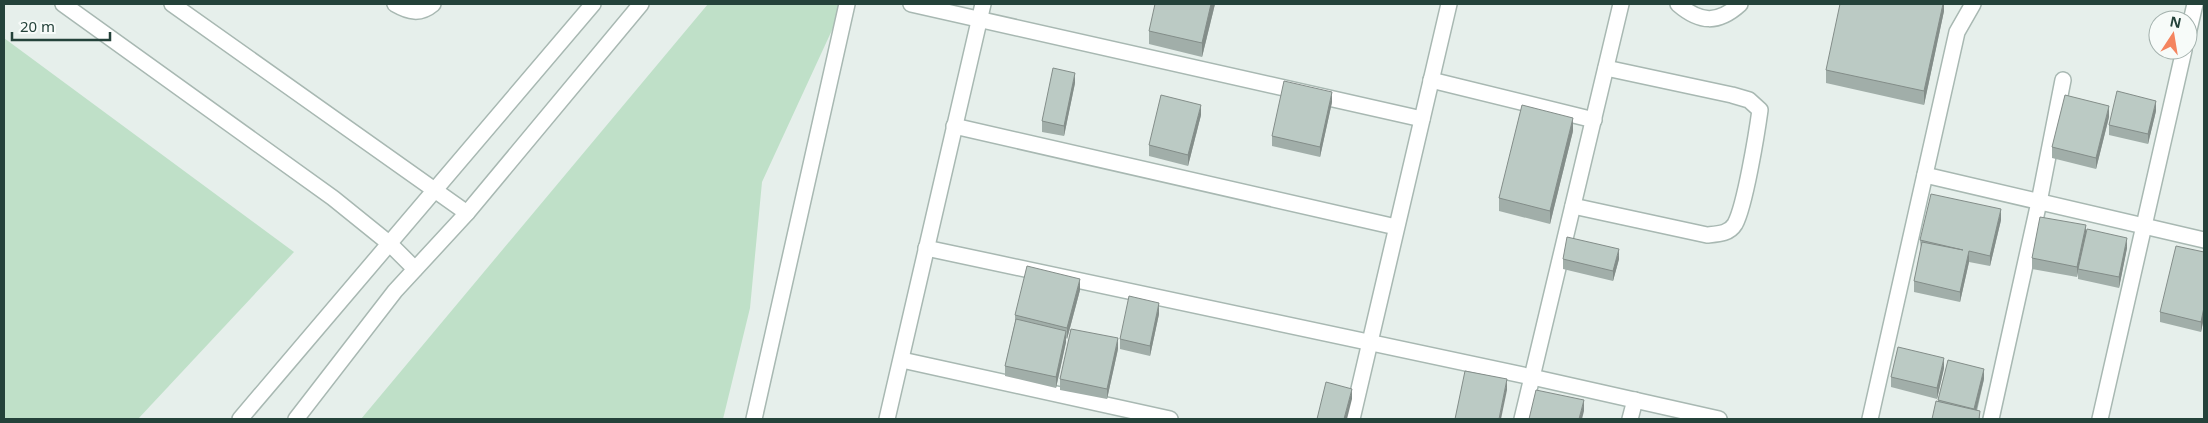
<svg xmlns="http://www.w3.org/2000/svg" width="2208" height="423" viewBox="0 0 2208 423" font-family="'Noto Sans',sans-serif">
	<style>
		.green { fill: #bfe0c8 }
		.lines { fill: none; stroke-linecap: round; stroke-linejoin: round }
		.minor-casing { stroke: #a8b8b2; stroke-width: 18 }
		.minor { stroke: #fff; stroke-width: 15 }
		.wall { fill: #a1aea9 }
		.shaded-wall { fill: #838d89 }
		.building { fill: #bbcac4; stroke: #838d89 }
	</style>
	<rect width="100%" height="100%" fill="#e6efeb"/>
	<g class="green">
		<polygon points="708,4 844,4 762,182 750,308 723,419 361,419"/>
		<polygon points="4,38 294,252 138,419 4,419"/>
	</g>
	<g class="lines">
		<defs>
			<g id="minor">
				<polyline points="63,4 333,198 390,244 415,269"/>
				<polyline points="172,4 467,213"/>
				<path d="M 395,4 C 409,12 420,15 433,4"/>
				<polyline points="911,4 1422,119"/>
				<path d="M 1678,4 C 1700,23 1718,24 1740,4"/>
				<polyline points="2188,34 2195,4"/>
				<polyline points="1431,80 1594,120"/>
				<polyline points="954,126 1396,227"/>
				<polyline points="1925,175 2204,240"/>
				<path d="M 1573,206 L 1707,235 C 1718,234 1729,234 1735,224 C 1745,206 1757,132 1760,110 L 1749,100 L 1732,95 L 1606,68"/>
				<polyline points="926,248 1532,377 1719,419"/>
				<polyline points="902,360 1170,419"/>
				<polyline points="240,419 593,4"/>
				<polyline points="296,419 395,291 467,213 641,4"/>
				<polyline points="754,419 847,4"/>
				<polyline points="887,419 983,4"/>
				<polyline points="1352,419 1449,4"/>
				<polyline points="1522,419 1621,4"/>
				<polyline points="1630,419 1635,400"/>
				<polyline points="1870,419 1957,32 1973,4"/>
				<polyline points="1991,419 2039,202 2063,80"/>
				<polyline points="2100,419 2184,50"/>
			</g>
		</defs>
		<use href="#minor" class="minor-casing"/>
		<use href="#minor" class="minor"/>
	</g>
	<g class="wall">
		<polygon points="1215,4 1202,57 1149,44 1149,31"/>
		<polygon points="1944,4 1944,11 1924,105 1826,83 1826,70"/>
		<polygon points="1075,83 1064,136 1042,132 1042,121"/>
		<polygon points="1332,102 1320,157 1272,146 1272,136"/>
		<polygon points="2156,111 2148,144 2109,135 2109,125"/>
		<polygon points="1201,115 1188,166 1149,156 1149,145"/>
		<polygon points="2109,117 2096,169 2052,158 2052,147"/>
		<polygon points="1573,131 1550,224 1499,211 1499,198"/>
		<polygon points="2001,220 1990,266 1969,262 1960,302 1914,292 1914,281 1921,250 1920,240"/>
		<polygon points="2086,234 2127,248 2119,288 2078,279 2078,272 2077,277 2032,269 2032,258"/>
		<polygon points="2204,252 2204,317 2201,332 2160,322 2160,312"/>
		<polygon points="1563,259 1619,259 1613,281 1563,269"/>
		<polygon points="1080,290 1067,339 1066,338 1066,342 1056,388 1005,376 1005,366 1015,322 1015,315"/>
		<polygon points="1159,314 1150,356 1120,349 1120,339"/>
		<polygon points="1118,349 1107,399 1060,390 1060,379"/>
		<polygon points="1944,368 1937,399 1891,387 1891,377"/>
		<polygon points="1984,379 1977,411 1980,419 1938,402 1938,400"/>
	</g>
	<g class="shaded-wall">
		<polygon points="1211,4 1215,4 1202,57 1202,43"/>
		<polygon points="1943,4 1944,4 1944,11 1924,105 1924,91"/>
		<polygon points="1075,73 1075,83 1064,136 1064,126"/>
		<polygon points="1332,92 1332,102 1320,157 1320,147"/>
		<polygon points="2156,101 2156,111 2148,144 2148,134"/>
		<polygon points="1201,105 1201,115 1188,166 1188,155"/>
		<polygon points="2109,106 2109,117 2096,169 2096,158"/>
		<polygon points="1573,118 1573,131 1550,224 1550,211"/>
		<polygon points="2001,209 2001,220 1990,266 1990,256"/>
		<polygon points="2086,225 2086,236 2078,269 2077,277 2077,267"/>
		<polygon points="2127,238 2127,248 2119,288 2119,277"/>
		<polygon points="1619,249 1619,259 1613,281 1613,271"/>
		<polygon points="1969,251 1969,262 1960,302 1960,292"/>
		<polygon points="1080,279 1080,290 1067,339 1067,328"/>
		<polygon points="1159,303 1159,314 1150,356 1150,346"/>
		<polygon points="2204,307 2204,317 2201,332 2201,322"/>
		<polygon points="1066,331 1066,342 1056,388 1056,377"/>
		<polygon points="1118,338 1118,349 1107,399 1107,389"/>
		<polygon points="1944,358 1944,368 1937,399 1937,388"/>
		<polygon points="1984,369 1984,379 1974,419 1974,409"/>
		<polygon points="1507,379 1507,390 1501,419 1499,419"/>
		<polygon points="1352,389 1352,399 1347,419 1344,419"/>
		<polygon points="1584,400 1584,411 1582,419 1579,419"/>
	</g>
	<g class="building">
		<polygon points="1155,4 1211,4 1202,43 1149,31"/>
		<polygon points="1840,4 1943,4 1924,91 1826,70"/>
		<polygon points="1053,68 1075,73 1064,126 1042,121"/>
		<polygon points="1284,81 1332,92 1320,147 1272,136"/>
		<polygon points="2117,91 2156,101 2148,134 2109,125"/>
		<polygon points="1161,95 1201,105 1188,155 1149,145"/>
		<polygon points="2065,95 2109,106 2096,158 2052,147"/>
		<polygon points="1522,105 1573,118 1550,211 1499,198"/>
		<polygon points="1931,194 2001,209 1990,256 1969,251 1960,292 1914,281 1922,242 1963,250 1920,240"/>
		<polygon points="2040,217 2086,225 2077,267 2032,258"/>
		<polygon points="2087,229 2127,238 2119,277 2078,269"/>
		<polygon points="1567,237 1619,249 1613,271 1563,259"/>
		<polygon points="2176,246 2204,252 2204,307 2201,322 2160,312"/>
		<polygon points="1027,266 1080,279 1067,328 1015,315"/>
		<polygon points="1129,296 1159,303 1150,346 1120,339"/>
		<polygon points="1016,319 1066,331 1056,377 1005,366"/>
		<polygon points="1071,329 1118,338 1107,389 1060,379"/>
		<polygon points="1898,347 1944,358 1937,388 1891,377"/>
		<polygon points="1948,360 1984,369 1974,409 1938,400"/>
		<polygon points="1465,371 1507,379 1499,419 1455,419"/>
		<polygon points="1326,382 1352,389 1344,419 1317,419"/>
		<polygon points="1536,390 1584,400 1579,419 1529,419"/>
		<polygon points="1936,401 1980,411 1979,419 1932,419"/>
	</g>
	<rect width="2208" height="423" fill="none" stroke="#24423a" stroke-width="10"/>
	<g transform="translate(2173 35) rotate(12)"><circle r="24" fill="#f7fbf9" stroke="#a3b1ad"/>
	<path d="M0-4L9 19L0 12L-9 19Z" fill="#f4845f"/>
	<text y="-8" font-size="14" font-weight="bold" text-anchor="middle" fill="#24423a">N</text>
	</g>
	<path d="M12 32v8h98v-8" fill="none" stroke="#24423a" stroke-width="2.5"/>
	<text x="20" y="32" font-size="15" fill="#24423a" stroke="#f7fbf9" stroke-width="4" paint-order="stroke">20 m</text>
</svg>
